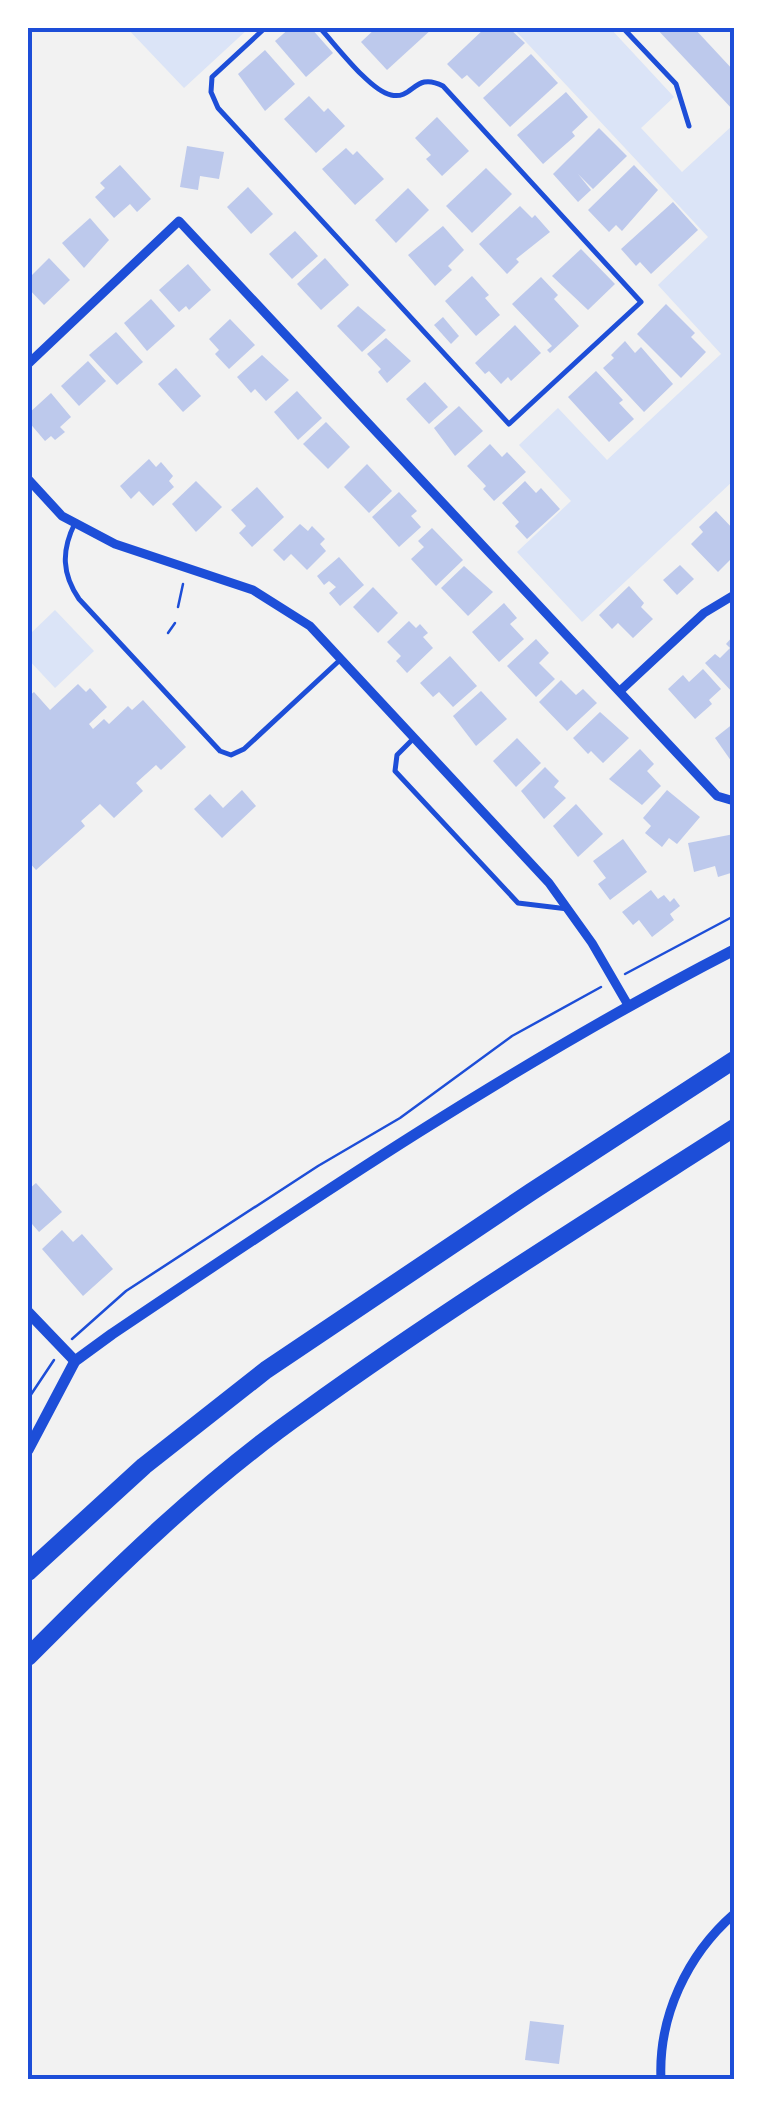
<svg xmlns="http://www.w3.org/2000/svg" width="762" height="2107" viewBox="0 0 762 2107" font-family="Poppins,sans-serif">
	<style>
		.green { fill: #dbe4f7 }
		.building { fill: #bdc9ec }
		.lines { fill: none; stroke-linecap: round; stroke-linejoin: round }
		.path { stroke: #1d4ed8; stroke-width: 2.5 }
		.service { stroke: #1d4ed8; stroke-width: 5 }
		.minor { stroke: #1d4ed8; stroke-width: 9 }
		.tertiary { stroke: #1d4ed8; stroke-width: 11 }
		.motorway { stroke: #1d4ed8; stroke-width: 18 }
		.neatline { fill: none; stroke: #1d4ed8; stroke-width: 4 }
	</style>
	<rect width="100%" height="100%" fill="#f2f2f2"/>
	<g class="green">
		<polygon points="127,28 249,28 184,88"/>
		<polygon points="513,28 610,28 674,97 641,128 682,172 733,125 734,127 734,480 582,622 517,552 571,501 519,445 558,408 607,460 721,354 658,285 708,237"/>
		<polygon points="55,610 94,651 55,688 28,659 28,636"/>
	</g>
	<g class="building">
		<polygon points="290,28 311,28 333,53 306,77 275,41"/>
		<polygon points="376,28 433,28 387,70 361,42"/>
		<polygon points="485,28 509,28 525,43 479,87 467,75 462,79 447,64"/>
		<polygon points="656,28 694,28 734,71 734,111"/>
		<polygon points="265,50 295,84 265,111 238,74"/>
		<polygon points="531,54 558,83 510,127 483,98"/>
		<polygon points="566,92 588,117 572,132 575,136 543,164 517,135"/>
		<polygon points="309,96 324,112 328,108 345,126 316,153 284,119"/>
		<polygon points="437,117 469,151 442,176 426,159 431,155 415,138"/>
		<polygon points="599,128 627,156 593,189 578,174 591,190 578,202 553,174"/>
		<polygon points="187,146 224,152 219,179 200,176 198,190 180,187"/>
		<polygon points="346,148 353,155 357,151 384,179 355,205 322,169"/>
		<polygon points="120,165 151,199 137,212 130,204 114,218 95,197 105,188 100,183"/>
		<polygon points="634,165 658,190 622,231 616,225 609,232 588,210"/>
		<polygon points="486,168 512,194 472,233 446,206"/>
		<polygon points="248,187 273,214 251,234 227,207"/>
		<polygon points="408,188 429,210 396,243 375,220"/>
		<polygon points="673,202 698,230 651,274 640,262 636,266 621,249"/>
		<polygon points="520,206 532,218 535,215 550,232 516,259 519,262 507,274 479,244"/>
		<polygon points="90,218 109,240 84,268 62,243"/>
		<polygon points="443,226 464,250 448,266 452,270 435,286 408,255"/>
		<polygon points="295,231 318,256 292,279 269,254"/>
		<polygon points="581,249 615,284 588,310 552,276"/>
		<polygon points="49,258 70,280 44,305 28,288 28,279"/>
		<polygon points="325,258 349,285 321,310 297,284"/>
		<polygon points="188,264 211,290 189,310 186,306 179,312 159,290"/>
		<polygon points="472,276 489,295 485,298 500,315 476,336 445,301"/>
		<polygon points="541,277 558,295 554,299 579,326 550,353 547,350 552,346 512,304"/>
		<polygon points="151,299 175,326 147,351 124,323"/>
		<polygon points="666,304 695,333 691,337 706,352 681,378 637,334"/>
		<polygon points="358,306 386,330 362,352 337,326"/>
		<polygon points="443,317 459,336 451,344 434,325"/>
		<polygon points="230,319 255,345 229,369 215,354 219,350 209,339"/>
		<polygon points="515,325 541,353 511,381 508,377 501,384 489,371 485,374 475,363"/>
		<polygon points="116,332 143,362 117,385 89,355"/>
		<polygon points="386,338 411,361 387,383 378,372 381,369 367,354"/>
		<polygon points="625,341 635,353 641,347 673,384 644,412 603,368 614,358 611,355"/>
		<polygon points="262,355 289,380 266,401 255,389 251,393 237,377"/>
		<polygon points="88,361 106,381 79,406 61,386"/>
		<polygon points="176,368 201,396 183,412 158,384"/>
		<polygon points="596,371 623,400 619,403 634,419 609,442 568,397"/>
		<polygon points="425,382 448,407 429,424 406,399"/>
		<polygon points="297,391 322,418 298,440 274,412"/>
		<polygon points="51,393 71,417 60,427 65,432 55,440 51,436 45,441 28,421 28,414"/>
		<polygon points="459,406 483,431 455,456 434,428"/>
		<polygon points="326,422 350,447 328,469 303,444"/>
		<polygon points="490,444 502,457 507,452 526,472 494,501 483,489 486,486 467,466"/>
		<polygon points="149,459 156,467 161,462 173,476 169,481 174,487 153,506 139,491 131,499 120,486"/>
		<polygon points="367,464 392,491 369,513 344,487"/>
		<polygon points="196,481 222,507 196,532 172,504"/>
		<polygon points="525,481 536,493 541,488 560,509 527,539 515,526 519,522 502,503"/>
		<polygon points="257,487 284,517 252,547 239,533 246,526 231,510"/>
		<polygon points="399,492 417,511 411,516 421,527 399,547 372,517"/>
		<polygon points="716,511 734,530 734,556 718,572 691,544 703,532 699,527"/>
		<polygon points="300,524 308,531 312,526 325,539 320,544 326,551 307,570 291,554 284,561 273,550"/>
		<polygon points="432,528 463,560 436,586 411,559 424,547 418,541"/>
		<polygon points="339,557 364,585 340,606 329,593 336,587 329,581 324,585 317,576"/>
		<polygon points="680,565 694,579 677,595 663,580"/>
		<polygon points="464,566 493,592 468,616 441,588"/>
		<polygon points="629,586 644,603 641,607 653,619 633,638 618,623 612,629 599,615"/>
		<polygon points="373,587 398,613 378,633 353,607"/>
		<polygon points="504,603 517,618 510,624 524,639 499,662 472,632"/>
		<polygon points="409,621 416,628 420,624 428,633 423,637 433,648 407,673 396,661 401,656 387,642"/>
		<polygon points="734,635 734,694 705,663 715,654 720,658 730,648 726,644"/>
		<polygon points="536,639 549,653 539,663 555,679 536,697 507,666"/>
		<polygon points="450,656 477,686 453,707 439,692 433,697 420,683"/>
		<polygon points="703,669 721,689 709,700 712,704 695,719 668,689 683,675 689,682"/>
		<polygon points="561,680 576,695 583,689 597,703 567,731 539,702"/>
		<polygon points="78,684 86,692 90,688 107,707 89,724 93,729 104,719 109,724 128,706 132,710 143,700 186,747 161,770 156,765 136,783 143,791 114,818 100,804 81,821 85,826 36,870 28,861 28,694 29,696 34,692 50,710"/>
		<polygon points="481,691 507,719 476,746 453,716"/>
		<polygon points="600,712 629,738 603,763 591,751 588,754 573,738"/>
		<polygon points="734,723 734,765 715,738"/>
		<polygon points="517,738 541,763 516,787 493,761"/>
		<polygon points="640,749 654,764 647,771 661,786 642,805 609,779"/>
		<polygon points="545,767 559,781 554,787 566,798 544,819 521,791"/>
		<polygon points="242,790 256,806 222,838 194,809 210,794 223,808"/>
		<polygon points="667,790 700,817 677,844 669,838 662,847 645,833 651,826 643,818"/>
		<polygon points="576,804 603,834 578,857 553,826"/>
		<polygon points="734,834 734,872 718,877 715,866 694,872 688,843"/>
		<polygon points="623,839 647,872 610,900 598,884 606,878 593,861"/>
		<polygon points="651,890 658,899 664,895 670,902 674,898 680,906 670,914 674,920 652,937 639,920 633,925 622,912"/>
		<polygon points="36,1183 62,1212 39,1232 32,1224 28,1228 28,1187 29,1189"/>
		<polygon points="62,1230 73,1242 82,1234 113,1269 83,1296 42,1249"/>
		<polygon points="530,2021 564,2025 559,2064 525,2060"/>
	</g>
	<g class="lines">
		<g class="path">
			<polyline points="178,607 183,584"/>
			<polyline points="168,633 175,623"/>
			<polyline points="625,974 734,916"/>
			<polyline points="72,1339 126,1291 318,1166 400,1118 512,1036 601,987"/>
			<polyline points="28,1399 54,1360"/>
		</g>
		<g class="service">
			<path d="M 265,28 L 212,77 L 211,92 L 218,108 L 509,424 L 641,302 L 443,86 C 414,71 414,100 391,95 C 370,91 335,44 320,28"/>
			<polyline points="623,28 676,84 689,126"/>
			<path d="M 75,523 C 61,551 62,574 79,599 L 220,751 L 231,755 L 244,749 L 341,659"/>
			<polyline points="414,738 397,755 395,771 518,903 568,909"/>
		</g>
		<g class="minor">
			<polyline points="28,364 179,221 717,796 734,801"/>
			<polyline points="28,479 62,516 115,544 253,590 310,626 549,883 592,943 628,1005"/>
			<polyline points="620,691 704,613 734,595"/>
			<path d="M 661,2080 C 658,2017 687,1955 734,1914"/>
		</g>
		<g class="tertiary">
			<polyline points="28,1312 75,1361"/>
			<path d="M 28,1450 L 75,1361 L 112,1334 C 314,1198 518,1061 734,950"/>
		</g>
		<g class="motorway">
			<polyline points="28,1572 144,1466 266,1370 531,1192 734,1060"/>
			<path d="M 28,1657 C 114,1570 204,1482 305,1411 C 444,1311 590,1220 734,1128"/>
		</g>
	</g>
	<rect width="762" height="2107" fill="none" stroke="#ffffff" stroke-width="60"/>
	<rect x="30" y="30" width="702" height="2047" class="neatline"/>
</svg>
